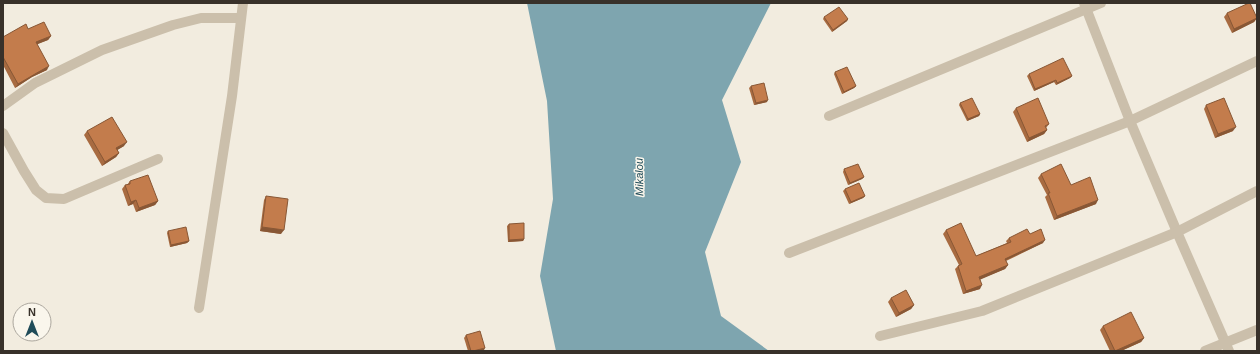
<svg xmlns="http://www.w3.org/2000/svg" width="1260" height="354" viewBox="0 0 1260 354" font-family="Helvetica,sans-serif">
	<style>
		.water { fill: #7ea5af }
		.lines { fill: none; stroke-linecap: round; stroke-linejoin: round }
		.minor { stroke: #cbbfab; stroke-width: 10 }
		.wall { fill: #a86b41 }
		.shaded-wall { fill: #885735 }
		.building { fill: #c37c4c; stroke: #885735 }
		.labels { text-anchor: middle; stroke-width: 3; stroke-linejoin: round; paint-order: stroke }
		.water-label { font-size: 11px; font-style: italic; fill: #204c59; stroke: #faf6ec }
	</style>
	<rect width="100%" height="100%" fill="#f2ecdf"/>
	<polygon class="water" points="527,3 771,3 722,100 741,162 705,252 721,316 769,351 556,351 540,276 553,199 547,101"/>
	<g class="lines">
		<g class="minor">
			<polyline points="1084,3 1130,121 1177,232 1229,351"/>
			<polyline points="3,106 35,83 102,50 173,25 201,18 241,18"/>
			<polyline points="829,116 1101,3"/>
			<polyline points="3,133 24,171 36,190 46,198 64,199 158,159"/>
			<polyline points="789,253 1130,121 1257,61"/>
			<polyline points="199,308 232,96 243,3"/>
			<polyline points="880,336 982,311 1177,232 1257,191"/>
			<polyline points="1205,351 1257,330"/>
		</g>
	</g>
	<g class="wall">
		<polygon points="1227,13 1257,18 1254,22 1232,33 1224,17"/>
		<polygon points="824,17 848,19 847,21 832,32 823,19"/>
		<polygon points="28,29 51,36 48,40 37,44 47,70 32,77 15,88 3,65 3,37"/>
		<polygon points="835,72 856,86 854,88 842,94 834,74"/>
		<polygon points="1029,74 1072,76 1070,78 1056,85 1054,82 1034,91 1027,76"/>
		<polygon points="751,86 767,102 754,105 749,88"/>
		<polygon points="960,103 980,114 979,116 967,121 959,105"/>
		<polygon points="1206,105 1233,131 1215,138 1204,109"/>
		<polygon points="1016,108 1049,124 1046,128 1047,130 1044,134 1027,142 1013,112"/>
		<polygon points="87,131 124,146 117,150 119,153 116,157 102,166 84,135"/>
		<polygon points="844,169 864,177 862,179 848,185 843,172"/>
		<polygon points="1041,174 1071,185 1096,204 1054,220 1045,197 1047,195 1038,178"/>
		<polygon points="130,181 158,201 155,205 136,212 133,204 128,206 122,189 125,185 127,185"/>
		<polygon points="845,189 865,196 863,198 849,204 843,191"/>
		<polygon points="266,196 281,234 260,231 264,200"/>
		<polygon points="509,224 524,239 523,241 508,242 507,226"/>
		<polygon points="946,230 976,256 1007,243 1006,241 1009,238 1030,234 1043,243 1006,261 1008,265 1005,269 980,279 980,289 963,294 955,269 959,265 943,234"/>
		<polygon points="168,231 189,241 187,243 170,247 167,233"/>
		<polygon points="891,298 914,305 911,309 896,317 888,302"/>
		<polygon points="1103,326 1144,338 1141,342 1121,351 1110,351 1100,330"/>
		<polygon points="466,335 484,350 480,351 468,351 464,338"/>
	</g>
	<g class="shaded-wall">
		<polygon points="1257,18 1254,22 1232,33 1234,29"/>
		<polygon points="848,19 847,21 832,32 833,30"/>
		<polygon points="51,36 48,40 33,46 36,42"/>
		<polygon points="49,66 47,70 32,77 15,88 18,84 35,74"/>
		<polygon points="1072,76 1070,78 1056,85 1057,83"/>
		<polygon points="1056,80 1054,82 1034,91 1035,89"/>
		<polygon points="856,86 854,88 842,94 844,92"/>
		<polygon points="768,100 767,102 754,105 756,103"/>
		<polygon points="980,114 979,116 967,121 968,119"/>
		<polygon points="1236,127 1233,131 1215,138 1218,134"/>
		<polygon points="1047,130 1044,134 1027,142 1029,138"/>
		<polygon points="127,142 124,146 114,152 116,148"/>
		<polygon points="119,153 116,157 102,166 105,162"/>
		<polygon points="864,177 862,179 848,185 850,183"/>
		<polygon points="865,196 863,198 849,204 851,202"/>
		<polygon points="136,200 133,204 128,206 131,202"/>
		<polygon points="1098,200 1096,204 1054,220 1057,216"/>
		<polygon points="158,201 155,205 136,212 139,208"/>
		<polygon points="262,227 284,230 281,234 260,231"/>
		<polygon points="524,239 523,241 508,242 509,240"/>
		<polygon points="1045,240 1043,243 1002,262 1005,259"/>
		<polygon points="189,241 187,243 170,247 171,245"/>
		<polygon points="1008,265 1005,269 977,281 979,277"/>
		<polygon points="982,285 980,289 963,294 966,291"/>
		<polygon points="914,305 911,309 896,317 899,313"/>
		<polygon points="1144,338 1141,342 1121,351 1115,351"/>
		<polygon points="485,348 484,350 480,351 473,351"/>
	</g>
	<g class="building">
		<polygon points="1249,3 1250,3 1257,18 1234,29 1227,13"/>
		<polygon points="839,7 848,19 833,30 824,17"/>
		<polygon points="44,22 51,36 36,42 49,66 35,74 18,84 3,57 3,37 26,24 28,29"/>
		<polygon points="1063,58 1072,76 1057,83 1056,80 1035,89 1029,74"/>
		<polygon points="847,67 856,86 844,92 835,72"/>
		<polygon points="764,83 768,100 756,103 751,86"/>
		<polygon points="972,98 980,114 968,119 960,103"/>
		<polygon points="1038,98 1049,124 1045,126 1047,130 1029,138 1016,108"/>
		<polygon points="1224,98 1236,127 1218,134 1206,105"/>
		<polygon points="112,117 127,142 116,148 119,153 105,162 87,131"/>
		<polygon points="858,164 864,177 850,183 844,169"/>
		<polygon points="1061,164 1071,185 1090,177 1098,200 1057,216 1048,193 1050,193 1041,174"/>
		<polygon points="148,175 158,201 139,208 136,200 131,202 125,185 130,184 130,181"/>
		<polygon points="859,183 865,196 851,202 845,189"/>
		<polygon points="266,196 288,199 284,230 262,227"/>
		<polygon points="524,223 524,239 509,240 509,224"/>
		<polygon points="961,223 976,256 1011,242 1009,238 1027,229 1030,234 1041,229 1045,240 1005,259 1008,265 979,277 982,285 966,291 958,266 962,264 946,230"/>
		<polygon points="186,227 189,241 171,245 168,231"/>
		<polygon points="906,290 914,305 899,313 891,298"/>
		<polygon points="1131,312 1144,338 1115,351 1103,326"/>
		<polygon points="480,331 485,348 473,351 471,351 466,335"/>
	</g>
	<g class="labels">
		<g class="water-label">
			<text transform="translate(639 177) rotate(-91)" y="4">Mikalou</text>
		</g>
	</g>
	<rect width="1260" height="354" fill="none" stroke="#38312a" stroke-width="8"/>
	<g transform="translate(32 322)"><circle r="19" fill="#faf6ec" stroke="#aca79e"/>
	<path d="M0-3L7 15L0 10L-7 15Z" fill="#204c59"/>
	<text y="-6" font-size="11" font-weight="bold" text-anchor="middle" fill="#38312a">N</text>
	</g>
</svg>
